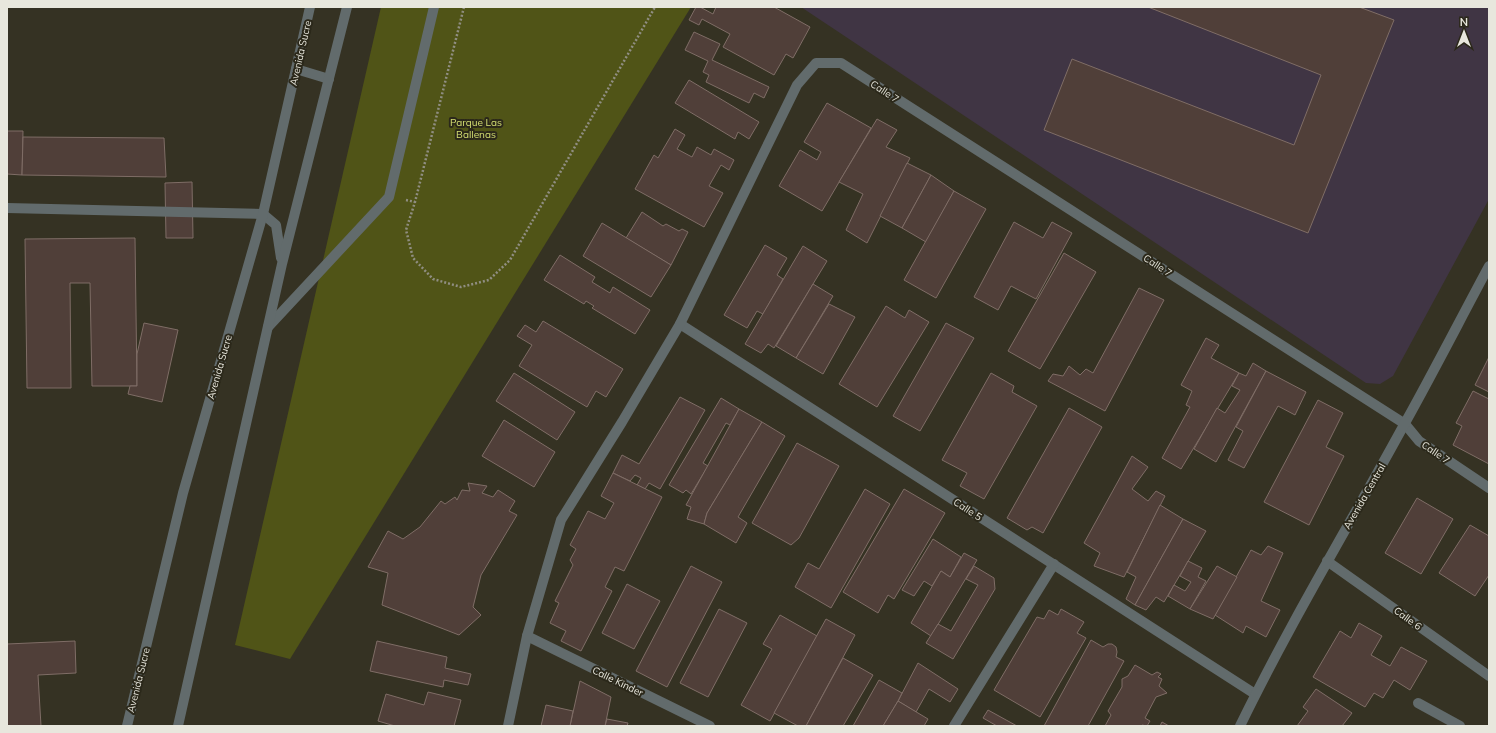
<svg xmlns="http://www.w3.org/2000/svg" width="1496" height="733" viewBox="0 0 1496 733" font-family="Mulish,sans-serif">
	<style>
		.education { fill: #403544 }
		.green { fill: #505417 }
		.building { fill: #503f39; stroke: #7f6d66 }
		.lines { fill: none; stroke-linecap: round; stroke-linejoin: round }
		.path { stroke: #908e82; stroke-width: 2.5; stroke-dasharray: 2 2; stroke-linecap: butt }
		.minor { stroke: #626b6c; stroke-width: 10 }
		.labels { text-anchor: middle; stroke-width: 4; stroke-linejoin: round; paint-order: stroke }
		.street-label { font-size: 10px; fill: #e8e7dd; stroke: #2b281a }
		.park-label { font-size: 10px; fill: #d6e072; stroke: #2b281a }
	</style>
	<rect width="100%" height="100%" fill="#353223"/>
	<polygon class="education" points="801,7 1489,7 1489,199 1393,376 1380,384 1366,383"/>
	<polygon class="green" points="381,7 691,7 290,659 235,645"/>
	<g class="building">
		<polygon points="696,7 700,7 713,14 716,7 774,7 810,27 793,58 786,54 774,75 723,47 730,34 702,19 699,25 689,20"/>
		<polygon points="1148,7 1359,7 1394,20 1308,233 1044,130 1072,59 1294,145 1321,75"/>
		<polygon points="694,32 720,44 712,60 769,87 764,98 754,93 749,103 706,82 709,75 703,72 708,61 685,50"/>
		<polygon points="689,80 759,122 749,139 738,132 735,139 675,103"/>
		<polygon points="827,103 871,128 822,211 779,186 800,150 817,160 821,152 804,142"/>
		<polygon points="877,119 897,130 886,147 910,158 867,243 846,230 863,194 839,182"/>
		<polygon points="675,129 685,135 677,149 692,157 697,147 711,155 714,149 734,160 729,170 721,165 709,186 723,193 704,227 635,189 654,155 658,158"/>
		<polygon points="7,131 23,131 22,175 7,174"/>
		<polygon points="23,137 164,138 166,177 22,175"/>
		<polygon points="907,163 931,175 902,228 880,216"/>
		<polygon points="931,175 954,191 926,242 902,228"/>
		<polygon points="192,182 193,238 166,238 165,183"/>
		<polygon points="954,191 986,209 936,298 904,280"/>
		<polygon points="642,212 663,226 666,224 679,231 682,229 688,232 671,265 626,238"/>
		<polygon points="1014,222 1043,238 1052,222 1072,233 1036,299 1011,286 998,310 974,297"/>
		<polygon points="602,223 671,265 651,297 583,256"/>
		<polygon points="135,238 137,386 92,386 90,283 70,283 71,388 27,388 25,239"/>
		<polygon points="765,245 787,258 777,275 783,279 763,314 757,311 747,328 724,315"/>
		<polygon points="803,246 827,261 774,348 768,344 761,353 745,344"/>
		<polygon points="1064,253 1096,272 1040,369 1008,351"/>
		<polygon points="560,255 595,277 592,282 610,293 613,287 650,310 635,334 592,308 594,306 586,301 584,304 544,280"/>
		<polygon points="813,284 833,296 796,358 776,346"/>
		<polygon points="1139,288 1164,300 1105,411 1048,381 1053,374 1063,376 1069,366 1080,375 1086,369 1093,373"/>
		<polygon points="829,304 855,317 823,374 796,358"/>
		<polygon points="886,306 905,318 909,310 929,322 877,407 839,384"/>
		<polygon points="543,321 623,369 606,397 596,391 587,407 519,366 532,345 517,336 525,325 536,332"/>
		<polygon points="144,323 178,330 162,402 128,394 130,386 137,386 137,354"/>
		<polygon points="946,323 974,338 920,431 893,416"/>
		<polygon points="1206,338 1219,345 1211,358 1239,373 1181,469 1162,458 1190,407 1186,405 1192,391 1181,385"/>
		<polygon points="1489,357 1489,392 1475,385"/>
		<polygon points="1253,363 1266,371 1216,462 1194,449 1217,408 1225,413 1240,390 1232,386 1239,373 1246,376"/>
		<polygon points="1266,371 1306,392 1295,415 1278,406 1244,468 1228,460 1243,431 1236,427"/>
		<polygon points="514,373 575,412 557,440 496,401"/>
		<polygon points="991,373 1014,386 1012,392 1037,406 984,499 960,486 967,473 942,460"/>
		<polygon points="1473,391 1489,399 1489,464 1453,445 1462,426 1456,423"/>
		<polygon points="680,397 705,410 660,489 649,483 645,489 637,485 641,478 635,475 630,481 613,473 622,455 639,464"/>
		<polygon points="721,398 739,409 730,425 726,423 703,463 708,466 691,494 686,490 683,493 669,485"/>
		<polygon points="1318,400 1343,413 1326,447 1344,456 1309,525 1264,502"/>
		<polygon points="1069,408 1102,427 1043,533 1032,527 1027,530 1007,518"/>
		<polygon points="739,409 762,422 707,513 704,524 687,519 691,507 686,505"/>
		<polygon points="504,420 555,452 534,487 482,456"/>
		<polygon points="762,422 785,436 738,517 747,523 736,543 704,524 707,513"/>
		<polygon points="797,443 839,466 799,538 791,545 752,523"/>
		<polygon points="1132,456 1148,467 1132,489 1148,501 1156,491 1165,496 1124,577 1094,566 1100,553 1084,543"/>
		<polygon points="613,473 662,497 624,571 615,567 605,587 612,591 581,651 561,641 566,631 550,623 559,603 555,601 573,565 570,560 576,549 570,545 588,511 605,519 614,503 601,496"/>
		<polygon points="468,483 487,486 482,493 493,497 498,490 515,501 509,511 517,515 481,575 473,607 481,615 459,635 382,605 388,573 368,567 388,531 403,539 420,527 441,501 445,504 455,497 457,500 462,490 470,491"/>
		<polygon points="865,489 890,504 831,608 795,587 808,563 819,569"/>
		<polygon points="904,489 945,513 894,599 888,595 878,613 843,592"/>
		<polygon points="1417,498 1453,519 1421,574 1385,553"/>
		<polygon points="1160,505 1183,519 1135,605 1126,599 1136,577 1127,572"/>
		<polygon points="1183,519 1206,531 1164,602 1156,597 1146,610 1135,605"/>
		<polygon points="1470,525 1489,536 1489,575 1475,596 1439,573"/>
		<polygon points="933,539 961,557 950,577 941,571 932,586 924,581 914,596 902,590"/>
		<polygon points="1268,546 1283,553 1261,601 1280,610 1266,637 1246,626 1243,633 1215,615 1251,550 1261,555"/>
		<polygon points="964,553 977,560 931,636 911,623 941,571 950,577"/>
		<polygon points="1188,561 1202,568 1198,577 1206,581 1190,609 1168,596 1174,585 1185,591 1191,582 1180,576"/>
		<polygon points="691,566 722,582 667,687 636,671"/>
		<polygon points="974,566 994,578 995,589 953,659 926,643 938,624 951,631 978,585 966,579"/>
		<polygon points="1217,566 1237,577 1213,619 1190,609"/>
		<polygon points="627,584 660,601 634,649 602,633"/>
		<polygon points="719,609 747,623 708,697 680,683"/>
		<polygon points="1061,609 1084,622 1077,633 1086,638 1040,717 994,690 1037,617 1044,619 1049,610 1058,615"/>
		<polygon points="780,615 817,636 770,721 741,705 772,649 763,644"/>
		<polygon points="826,619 855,635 806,726 798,726 774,713"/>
		<polygon points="1359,623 1382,636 1371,655 1390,666 1401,647 1427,661 1410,690 1394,680 1383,698 1374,693 1365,707 1313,677 1340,631 1351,638"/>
		<polygon points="1091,640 1103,647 1108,644 1112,644 1116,647 1117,652 1116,657 1124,661 1088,726 1044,726"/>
		<polygon points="75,641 76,673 38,675 41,726 7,726 7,644"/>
		<polygon points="377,641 447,657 445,668 471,674 468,685 444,680 443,687 370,671"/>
		<polygon points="843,658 873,675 843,726 806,726"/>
		<polygon points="918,663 958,689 950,702 929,689 916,712 898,701"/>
		<polygon points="1135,665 1152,675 1157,672 1161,674 1158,677 1162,679 1159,686 1167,693 1156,697 1145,718 1150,721 1147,726 1142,725 1141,726 1105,726 1111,715 1108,711 1122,687 1122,679 1128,676"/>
		<polygon points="879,680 902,693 898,701 883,726 853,726"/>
		<polygon points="580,681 611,697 605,726 570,726"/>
		<polygon points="1316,689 1352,713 1342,726 1297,726 1308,711 1303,707"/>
		<polygon points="428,692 461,700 454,726 395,726 378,721 386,694 424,705"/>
		<polygon points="898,701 928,719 924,726 883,726"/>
		<polygon points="546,705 573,711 570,726 541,726"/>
		<polygon points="988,710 1017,726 997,726 983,718"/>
		<polygon points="607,719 628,723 627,726 605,726"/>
		<polygon points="1162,722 1169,726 1160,726"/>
	</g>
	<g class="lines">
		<g class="path">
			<polyline points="464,7 415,202 406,230 413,258 433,279 461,287 489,280 510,260 655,7"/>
			<polyline points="406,200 415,202"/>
		</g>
		<g class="minor">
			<polyline points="296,69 329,79"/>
			<polyline points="7,208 263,214 276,225 281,258"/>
			<polyline points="680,324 1255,694"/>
			<polyline points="268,327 389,197 434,7"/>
			<polyline points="1327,561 1489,676"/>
			<polyline points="527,636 710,726"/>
			<polyline points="1418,703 1460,726"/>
			<polyline points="127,726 183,493 263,214 310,7"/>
			<polyline points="178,726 282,264 347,7"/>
			<polyline points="508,726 527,636 561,520 622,422 680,324 797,85 816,63 841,63 1405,424 1419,441 1489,488"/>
			<polyline points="954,726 1054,564"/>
			<path d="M 1240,726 C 1290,623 1350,524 1405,423 C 1434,371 1461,318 1489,266"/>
		</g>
	</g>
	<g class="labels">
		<g class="street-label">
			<text transform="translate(300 53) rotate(-77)" y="4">Avenida Sucre</text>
			<text transform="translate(885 91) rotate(33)" y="4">Calle 7</text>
			<text transform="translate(1158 265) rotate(33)" y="4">Calle 7</text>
			<text transform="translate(219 367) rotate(-74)" y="4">Avenida Sucre</text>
			<text transform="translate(1436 452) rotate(34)" y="4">Calle 7</text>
			<text transform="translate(1364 496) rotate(-60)" y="4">Avenida Central</text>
			<text transform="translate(968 509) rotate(33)" y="4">Calle 5</text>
			<text transform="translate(1408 618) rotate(36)" y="4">Calle 6</text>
			<text transform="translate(138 680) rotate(-76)" y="4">Avenida Sucre</text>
			<text transform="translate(618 681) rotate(26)" y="4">Calle Kinder</text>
		</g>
		<g class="park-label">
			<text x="476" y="126">Parque Las<tspan x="476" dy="12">Ballenas</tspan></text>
		</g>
	</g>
	<rect width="1496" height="733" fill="none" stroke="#e8e7dd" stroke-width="16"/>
	<g transform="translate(1464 32)" stroke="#2b281a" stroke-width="3" paint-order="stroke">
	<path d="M0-3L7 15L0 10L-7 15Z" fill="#e8e7dd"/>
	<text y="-6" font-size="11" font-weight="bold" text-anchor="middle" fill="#e8e7dd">N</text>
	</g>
</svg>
